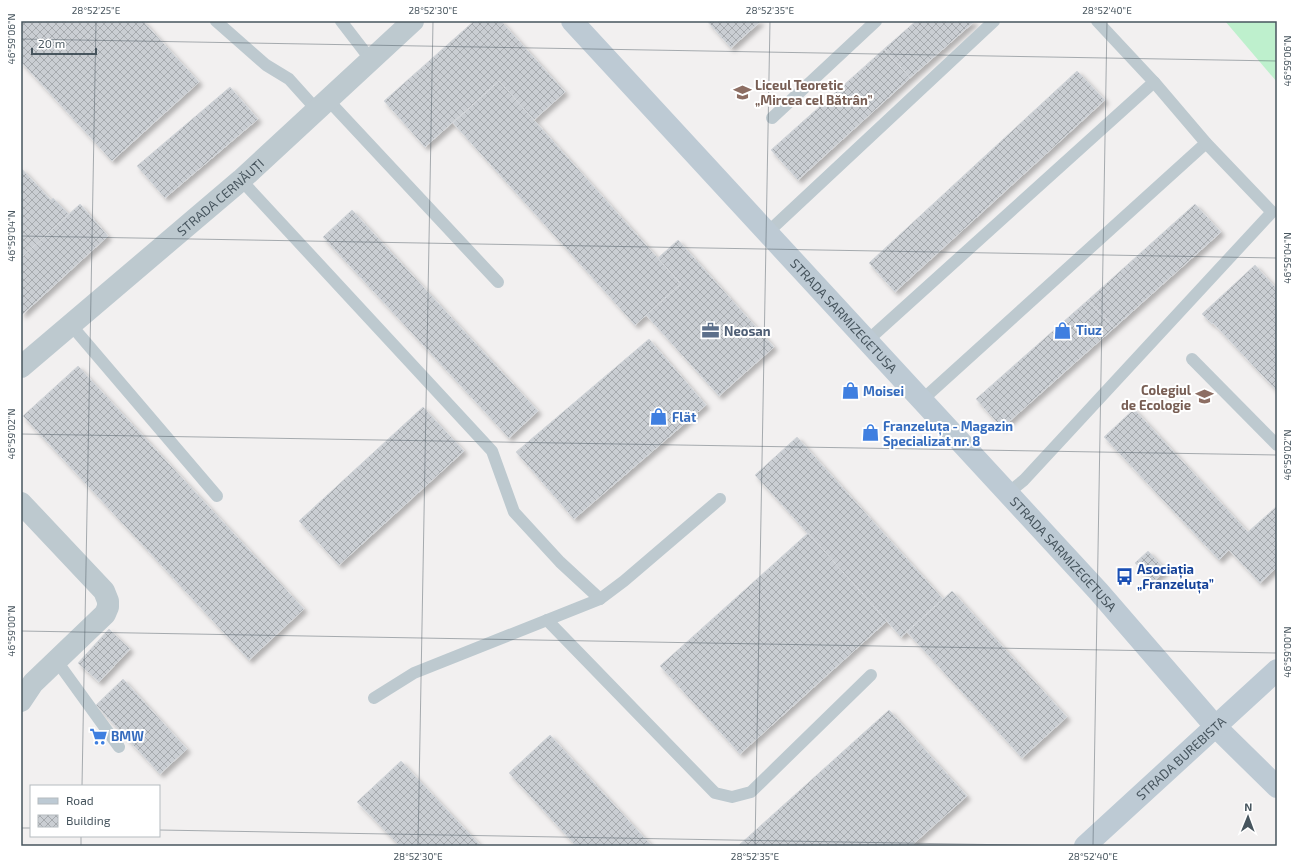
<svg xmlns="http://www.w3.org/2000/svg" width="1298" height="867" viewBox="0 0 1298 867" font-family="'Exo 2',sans-serif">
	<style>
		.pitch { fill: #bef0cd }
		.building { fill: url(#building-cross-hatch); stroke: #d4d7db; filter: url(#shadow) }
		.lines { fill: none; stroke-linecap: round; stroke-linejoin: round }
		.service { stroke: #bdc9cf; stroke-width: 12 }
		.minor { stroke: #bdc9cf; stroke-width: 22 }
		.secondary { stroke: #bdcad4; stroke-width: 22 }
		.ticks { fill: none; stroke: #47555e; stroke-width: 1; stroke-opacity: 0.45 }
		.labels { text-anchor: middle; stroke-width: 4; stroke-linejoin: round; paint-order: stroke }
		.education-label { font-size: 13px; font-weight: bold; fill: #785e54; stroke: #fff; text-anchor: start }
		.street-label { font-size: 13px; fill: #47555e; stroke: #fff }
		.shop-label { font-size: 13px; font-weight: bold; fill: #366cbe; stroke: #fff; text-anchor: start }
		.service-label { font-size: 13px; font-weight: bold; fill: #4e5e75; stroke: #fff; text-anchor: start }
		.transit-label { font-size: 13px; font-weight: bold; fill: #164399; stroke: #fff; text-anchor: start }
		.neatline { fill: none; stroke: #47555e; stroke-width: 1.5 }
		.ticks-label { font-size: 10px; text-anchor: middle; fill: #47555e }
	</style>
	<defs>
		<pattern id="building-cross-hatch" width="8" height="8" patternUnits="userSpaceOnUse"><rect width="8" height="8" fill="#caced3"/><path d="M0 0l8 8M0 8l8-8" fill="none" stroke="#a6aaae"/></pattern>
		<filter id="shadow"><feDropShadow dx="3.5" dy="3.5" stdDeviation="2" flood-color="#0004"/></filter>
	</defs>
	<rect width="100%" height="100%" fill="#f2f0f0"/>
	<polygon class="pitch" points="1225,21 1277,21 1277,82"/>
	<g class="building">
		<polygon points="21,21 143,21 199,82 112,161 21,62"/>
		<polygon points="474,21 501,21 565,92 534,120 499,81 425,147 384,101"/>
		<polygon points="707,21 761,21 731,48"/>
		<polygon points="916,21 975,21 910,78 884,49"/>
		<polygon points="884,49 910,78 798,180 771,150"/>
		<polygon points="1077,71 1105,100 895,292 869,263"/>
		<polygon points="499,81 681,284 635,325 453,123"/>
		<polygon points="230,87 258,119 165,198 137,166"/>
		<polygon points="21,168 51,200 53,198 69,214 21,258"/>
		<polygon points="80,204 108,236 22,315 21,258"/>
		<polygon points="1195,204 1221,232 1114,328 1088,300"/>
		<polygon points="352,210 538,411 509,438 323,237"/>
		<polygon points="678,240 774,347 719,396 646,315 681,284 658,258"/>
		<polygon points="1255,265 1277,289 1277,391 1213,323 1212,324 1202,314"/>
		<polygon points="1088,300 1114,328 1002,428 976,399"/>
		<polygon points="649,339 706,405 574,519 516,452"/>
		<polygon points="78,366 304,609 249,660 23,416"/>
		<polygon points="423,407 464,451 339,565 299,521"/>
		<polygon points="1134,409 1248,532 1277,506 1277,567 1260,583 1229,550 1219,560 1104,437"/>
		<polygon points="797,437 943,599 901,637 755,475"/>
		<polygon points="808,533 887,621 740,754 660,666"/>
		<polygon points="1148,551 1166,570 1153,582 1135,563"/>
		<polygon points="952,591 1067,717 1022,758 907,632"/>
		<polygon points="109,629 130,649 99,682 78,663"/>
		<polygon points="123,679 187,749 160,774 96,705"/>
		<polygon points="889,710 967,796 911,846 738,846"/>
		<polygon points="550,735 652,846 576,846 509,773"/>
		<polygon points="401,761 481,846 400,846 357,802"/>
	</g>
	<g class="lines">
		<g class="service">
			<polyline points="216,21 266,65 289,79 316,109"/>
			<polyline points="341,21 371,60"/>
			<polyline points="328,100 498,282"/>
			<polyline points="772,118 876,21"/>
			<polyline points="241,180 492,451 514,512 560,562 600,599"/>
			<polyline points="767,233 994,21"/>
			<polyline points="71,325 217,496"/>
			<polyline points="867,341 1154,82"/>
			<polyline points="1192,359 1277,445"/>
			<polyline points="922,400 1206,143"/>
			<polyline points="1008,493 1024,480 1272,212 1206,143 1154,82 1097,21"/>
			<polyline points="547,620 715,793 732,797 751,792 871,675"/>
			<polyline points="56,660 119,747"/>
			<polyline points="374,698 414,673 600,599 624,581 720,499"/>
		</g>
		<g class="minor">
			<path id="s1" d="M 21,367 L 241,180 L 413,21"/>
			<polyline points="21,503 104,591 108,601 108,607 105,614 33,683 21,701"/>
		</g>
		<g class="secondary">
			<path id="s2" d="M 572,21 L 1099,592 L 1215,726 L 1277,787"/>
			<path id="s3" d="M 1085,846 L 1277,670"/>
		</g>
	</g>
	<path class="ticks" d="M 21,39 L 1277,61M 21,236 L 1277,258M 21,434 L 1277,455M 21,631 L 1277,653M 82,786 L 96,21M 21,828 L 31,828M 159,830 L 1072,846M 81,846 L 81,836M 418,846 L 433,21M 755,846 L 770,21M 1093,846 L 1107,21"/>
	<defs>
		<symbol id="school-bare" viewBox="-9 -9 18 18"><path d="M0-5L7-2L0 1L-7-2ZM-4 1L0 2.5L4 1V4Q0 6-4 4Z" fill="#8d6e63" stroke="#fff" stroke-width="2.5" paint-order="stroke"/></symbol>
		<symbol id="shop-bare" viewBox="-9 -9 18 18"><path d="M-5-2.5h2.3a2.7 3.5 0 0 1 5.4 0H5L5.5 6h-11ZM-1.5-2.5h3a1.5 2.3 0 0 0-3 0Z" fill="#3f7fe0" stroke="#fff" stroke-width="2.5" paint-order="stroke"/></symbol>
		<symbol id="office-bare" viewBox="-9 -9 18 18"><path d="M-6-3h4V-5.5h4V-3h4V5H-6ZM-1-4.5V-3h2v-1.5ZM-6 0V1H6V0Z" fill="#5c6f8a" stroke="#fff" stroke-width="2.5" paint-order="stroke"/></symbol>
		<symbol id="university-bare" viewBox="-9 -9 18 18"><path d="M0-5L7-2L0 1L-7-2ZM-4 1L0 2.5L4 1V4Q0 6-4 4Z" fill="#8d6e63" stroke="#fff" stroke-width="2.5" paint-order="stroke"/></symbol>
		<symbol id="bus-bare" viewBox="-9 -9 18 18"><path d="M-5-6H5V4H4V6H2V4H-2V6H-4V4H-5ZM-3.5-4V0h7V-4ZM-3.5 1.2v1.5H-2V1.2ZM2 1.2v1.5H3.5V1.2Z" fill="#1a4fb4" stroke="#fff" stroke-width="2.5" paint-order="stroke"/></symbol>
		<symbol id="supermarket-bare" viewBox="-9 -9 18 18"><path d="M-6-5.5h2.5l.6 2H6L4.5 2H-2.5L-4.4-4H-6ZM-1.5 3.2a1.3 1.3 0 1 0 .1 0ZM3 3.2a1.3 1.3 0 1 0 .1 0Z" fill="#3f7fe0" stroke="#fff" stroke-width="2.5" paint-order="stroke"/></symbol>
	</defs>
	<g fill-rule="evenodd">
		<use href="#school-bare" x="730" y="80" width="25" height="25"/>
		<use href="#shop-bare" x="1050" y="318" width="25" height="25"/>
		<use href="#office-bare" x="698" y="318" width="25" height="25"/>
		<use href="#shop-bare" x="838" y="378" width="25" height="25"/>
		<use href="#university-bare" x="1192" y="384" width="25" height="25"/>
		<use href="#shop-bare" x="646" y="404" width="25" height="25"/>
		<use href="#shop-bare" x="858" y="420" width="25" height="25"/>
		<use href="#bus-bare" x="1112" y="564" width="25" height="25"/>
		<use href="#supermarket-bare" x="86" y="724" width="25" height="25"/>
	</g>
	<g class="labels">
		<g class="education-label">
			<text x="755" y="90">Liceul Teoretic<tspan x="755" dy="15">„Mircea cel Bătrân”</tspan></text>
			<text x="1191" y="395" text-anchor="end">Colegiul<tspan x="1191" dy="15">de Ecologie</tspan></text>
		</g>
		<g class="street-label">
			<text dy="5" stroke="none"><textPath href="#s1" startOffset="262">STRADA CERNĂUȚI</textPath></text>
			<text dy="5" stroke="none"><textPath href="#s2" startOffset="401">STRADA SARMIZEGETUSA</textPath></text>
			<text dy="5" stroke="none"><textPath href="#s2" startOffset="725">STRADA SARMIZEGETUSA</textPath></text>
			<text dy="5" stroke="none"><textPath href="#s3" startOffset="130">STRADA BUREBISTA</textPath></text>
		</g>
		<g class="shop-label">
			<text x="1076" y="335">Tiuz</text>
			<text x="863" y="396">Moisei</text>
			<text x="672" y="422">Flät</text>
			<text x="883" y="431">Franzeluța - Magazin<tspan x="883" dy="15">Specializat nr. 8</tspan></text>
			<text x="111" y="741">BMW</text>
		</g>
		<g class="service-label">
			<text x="724" y="336">Neosan</text>
		</g>
		<g class="transit-label">
			<text x="1137" y="574">Asociația<tspan x="1137" dy="15">„Franzeluța”</tspan></text>
		</g>
	</g>
	<rect width="1298" height="867" fill="none" stroke="#ffffff" stroke-width="44"/>
	<rect x="30" y="785" width="130" height="52" fill="#ffffff" stroke="#b5bbbf"/>
	<rect x="38" y="798" width="20" height="6" fill="#bdcad4" stroke="#b5bbbf"/>
	<text x="66" y="805" font-size="12" fill="#47555e">Road</text>
	<rect x="38" y="815" width="20" height="12" fill="url(#building-cross-hatch)" stroke="#b5bbbf"/>
	<text x="66" y="825" font-size="12" fill="#47555e">Building</text>
	<g transform="translate(1248 817) rotate(1)" stroke="#ffffff" stroke-width="3" paint-order="stroke">
	<path d="M0-3L7 15L0 10L-7 15Z" fill="#47555e"/>
	<text y="-6" font-size="11" font-weight="bold" text-anchor="middle" fill="#47555e">N</text>
	</g>
	<path d="M32 48v6h64v-6" fill="none" stroke="#47555e" stroke-width="2"/>
	<text x="38" y="48" font-size="12" fill="#47555e" stroke="#ffffff" stroke-width="3" paint-order="stroke">20 m</text>
	<rect x="22" y="22" width="1254" height="823" class="neatline"/>
	<g class="ticks-label">
		<text x="96" y="14">28°52'25"E</text>
		<text x="433" y="14">28°52'30"E</text>
		<text x="770" y="14">28°52'35"E</text>
		<text x="1107" y="14">28°52'40"E</text>
		<text transform="translate(11 39) rotate(-90)" y="4">46°59'06"N</text>
		<text transform="translate(1287 61) rotate(-90)" y="4">46°59'06"N</text>
		<text transform="translate(11 236) rotate(-90)" y="4">46°59'04"N</text>
		<text transform="translate(1287 258) rotate(-90)" y="4">46°59'04"N</text>
		<text transform="translate(11 434) rotate(-90)" y="4">46°59'02"N</text>
		<text transform="translate(1287 455) rotate(-90)" y="4">46°59'02"N</text>
		<text transform="translate(11 631) rotate(-90)" y="4">46°59'00"N</text>
		<text transform="translate(1287 652) rotate(-90)" y="4">46°59'00"N</text>
		<text x="418" y="860">28°52'30"E</text>
		<text x="755" y="860">28°52'35"E</text>
		<text x="1093" y="860">28°52'40"E</text>
	</g>
</svg>
